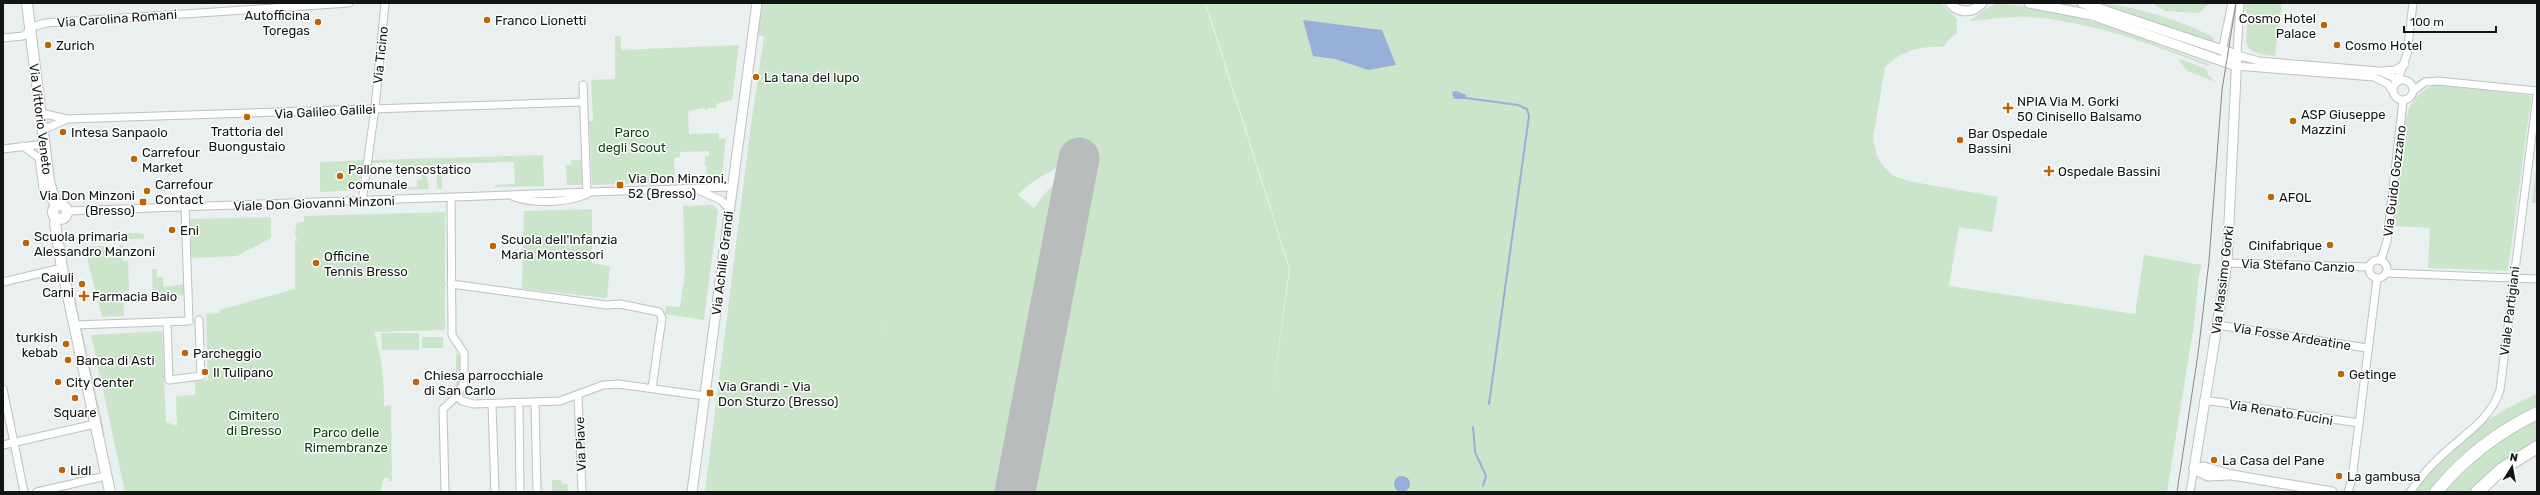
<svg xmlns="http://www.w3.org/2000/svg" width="2540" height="495" viewBox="0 0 2540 495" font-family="Rubik,sans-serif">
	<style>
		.green { fill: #cbe5ca; fill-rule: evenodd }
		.water { fill: #98afd9 }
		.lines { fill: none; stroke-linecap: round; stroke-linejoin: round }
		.stream { stroke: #98afd9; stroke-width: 2 }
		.runway { stroke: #b8bcbc; stroke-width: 41 }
		.minor-casing { stroke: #bdc1c2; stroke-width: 9 }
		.tertiary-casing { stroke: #bdc1c2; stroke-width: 11 }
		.secondary-casing { stroke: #bdc1c2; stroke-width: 12 }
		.trunk-casing { stroke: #bdc1c2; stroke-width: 14 }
		.minor { stroke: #fff; stroke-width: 7 }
		.tertiary { stroke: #fff; stroke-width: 9 }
		.secondary { stroke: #fff; stroke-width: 10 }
		.trunk { stroke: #fff; stroke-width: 12 }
		.tram { stroke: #858989; stroke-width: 1 }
		.poi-dot { fill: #be6406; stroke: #fff; stroke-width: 1.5 }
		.labels { text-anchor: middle; stroke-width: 3; stroke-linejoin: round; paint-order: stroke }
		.poi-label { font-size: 13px; fill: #131515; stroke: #fff; text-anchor: start }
		.street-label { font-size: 13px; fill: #131515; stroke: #fff }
		.park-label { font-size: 13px; fill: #063e0e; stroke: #fff }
	</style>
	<rect width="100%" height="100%" fill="#eaefef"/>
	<g class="green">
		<path d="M 761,3 L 967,3 L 910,138 L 967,3 L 1205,3 L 1289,269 L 1270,411 L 1290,269 L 1206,3 L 1941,3 L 1957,19 L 1957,33 L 1948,40 L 1944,47 C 1921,46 1902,50 1885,67 L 1873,139 L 1877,156 L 1884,167 L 1892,175 L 1908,181 L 1998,197 L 1992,232 L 1959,227 L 1949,286 L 2135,314 L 2144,255 L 2202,265 L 2199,275 L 2194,324 L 2167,492 L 1029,492 L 1092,161 L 1064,155 L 1062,165 C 1045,175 1031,180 1018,195 L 1034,208 L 1047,191 L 1059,182 L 1000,492 L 705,492 L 751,125 L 764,37 L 757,34 ZM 908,145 L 881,340 L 881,339 Z"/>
		<polygon points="2053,3 2065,3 2089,9 2212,51 2212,53"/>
		<path d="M 2096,3 C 2125,3 2190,23 2214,38 L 2214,43 Z"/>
		<polygon points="2152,3 2210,3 2199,13 2165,11"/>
		<path d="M 2244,3 L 2282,3 L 2275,56 C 2232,52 2252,39 2246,12 C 2246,8 2244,7 2244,3 Z"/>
		<path d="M 1996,4 C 2072,6 2139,39 2209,64 L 2208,66 C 2151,44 2089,21 2028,17 C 2008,16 1989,20 1970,21 L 1985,9 Z"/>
		<polygon points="615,36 621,36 621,50 739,45 732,100 716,104 717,108 707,108 707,111 704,108 688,111 689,134 719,133 719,139 726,138 722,174 719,179 706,181 707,166 705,166 705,157 709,156 709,151 680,152 680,157 674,158 675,182 592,185 589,121 593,121 591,80 615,79"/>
		<polygon points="2180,59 2206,69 2209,76 2216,82 2187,71 2179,60"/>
		<path d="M 2439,85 L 2528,95 L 2531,98 L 2508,271 L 2428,268 L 2430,228 L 2394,226 C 2397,201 2400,122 2411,105 C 2418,94 2426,86 2439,85 Z"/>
		<polygon points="543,155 544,186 495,187 495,185 515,184 514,162 443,164 431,172 426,166 419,165 413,171 394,171 393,163 372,163 372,160"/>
		<polygon points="364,160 358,190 320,192 320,162"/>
		<polygon points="571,160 581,160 582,185 567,185 566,165 571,165"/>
		<polygon points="2537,162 2537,203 2532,203"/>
		<polygon points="442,172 442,189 437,189 437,175"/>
		<polygon points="422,175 426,175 429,189 400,190 400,187 417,187 417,180 422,180"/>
		<polygon points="687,176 701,176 703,181 681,182"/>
		<polygon points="713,205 718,211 704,320 665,314 666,306 680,307 685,273 683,206"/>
		<polygon points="592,209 592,263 610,266 607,298 522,289 524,211"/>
		<path d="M 445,212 L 445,330 L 374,332 C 382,358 384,379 384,406 L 391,405 L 392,481 L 389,481 L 389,478 L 384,478 L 380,492 L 125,492 L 91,335 L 162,331 L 166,422 L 177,426 L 176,396 L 195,395 L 195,382 L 208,380 L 206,314 L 219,313 L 219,310 L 295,289 L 295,241 L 298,241 C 293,234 296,229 297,223 L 304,222 L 304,216 Z"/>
		<polygon points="271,217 271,238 237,256 191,258 190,219"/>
		<polygon points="139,233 144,235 144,239 72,240 84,240 84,235"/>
		<polygon points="120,245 123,245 123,261 128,261 129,291 123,292 124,316 102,317 88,262 87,246 107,246 108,258 120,257"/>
		<polygon points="152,269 157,269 157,277 163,277 163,287 184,284 184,295 153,297"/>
		<polygon points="66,270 69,270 80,320 77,321"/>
		<polygon points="79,330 82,330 105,435 101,436"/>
		<polygon points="381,333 419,333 419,350 382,350"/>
		<rect x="422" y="337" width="21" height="11"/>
		<polygon points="456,352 462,359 462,380 456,387"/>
		<path d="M 2537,394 L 2537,407 C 2496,425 2454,455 2428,492 L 2413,492 C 2443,451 2489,413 2537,394 Z"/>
		<polygon points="2537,419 2537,441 2486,476 2470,492 2442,492 2493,445"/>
		<polygon points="552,480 561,480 562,484 568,484 568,492 552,492"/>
	</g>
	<g class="water">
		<polygon points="1303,20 1382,30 1396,65 1368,70 1335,59 1313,56"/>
		<polygon points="1456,91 1466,95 1466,99 1454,99 1452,92"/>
		<circle cx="1402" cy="484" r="8"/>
	</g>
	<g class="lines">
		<g class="stream">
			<polyline points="1466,98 1518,105 1527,109 1529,116 1489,404"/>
			<polyline points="1473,427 1475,452 1486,476 1483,486"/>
		</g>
		<polyline class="runway" points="1015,492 1079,158"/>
		<defs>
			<g id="minor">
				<polyline points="2232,3 2222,51 2236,66 2374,77 2388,84 2392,90"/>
				<polyline points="2240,3 2237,55 2259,61 2379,71 2393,77 2396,82"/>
				<polyline points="3,38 23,36 35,26 46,23 349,3"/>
				<polyline points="2383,71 2395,70 2405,64"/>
				<circle cx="2403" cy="90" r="10"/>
				<polyline points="2397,82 2407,54 2413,3"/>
				<polyline points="583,85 587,194"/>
				<polyline points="2414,90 2425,82 2438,81 2537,91"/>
				<polyline points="41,113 67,119 583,102"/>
				<polyline points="43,130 67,119"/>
				<polyline points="23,146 39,158 43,189 53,202"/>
				<polyline points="3,149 45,144"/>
				<polyline points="696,189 721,200 729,209"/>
				<path d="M 514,197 C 535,204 567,203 587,194"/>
				<polyline points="362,202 375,108 385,3"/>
				<polyline points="67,211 732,187"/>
				<circle cx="2378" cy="269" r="9"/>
				<polyline points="2381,260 2387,241 2403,101"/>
				<polyline points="2227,263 2369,267"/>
				<polyline points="2387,273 2537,279"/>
				<polyline points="3,282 62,268"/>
				<polyline points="451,284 607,305 620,304 659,312 662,318 652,388"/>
				<polyline points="167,322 169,380 201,376 199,320"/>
				<polyline points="74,325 189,321 185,206"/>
				<polyline points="2217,325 2367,348"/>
				<polyline points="3,389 24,492"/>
				<polyline points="457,396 462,401 474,404 560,401 603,385 618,384 705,396"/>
				<polyline points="578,396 582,492"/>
				<polyline points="2204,400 2359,423"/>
				<polyline points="535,402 537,492"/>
				<polyline points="519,403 520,492"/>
				<polyline points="492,404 495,492"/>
				<polyline points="3,445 95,424"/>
				<polyline points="37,492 106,476"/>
				<polyline points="445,492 443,409 457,396 464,382 464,353 452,335 451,199"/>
				<polyline points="2190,492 2194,469"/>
				<polyline points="2348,492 2352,479 2377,279"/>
				<path d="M 2410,492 C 2418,481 2426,470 2436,461 C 2458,438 2490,422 2500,390 L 2537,95"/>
			</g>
			<g id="tertiary">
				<path d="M 1950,3 C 1959,14 1973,13 1982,3"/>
				<polyline points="2029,3 2092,15 2236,66"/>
				<polyline points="2082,3 2237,55 2227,263 2194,469"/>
				<polyline points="2194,469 2204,467 2232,475 2332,492"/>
				<polyline points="2194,469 2208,476 2229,475"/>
				<polyline points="692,492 757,3"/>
			</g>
			<g id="secondary">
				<polyline points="27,3 49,181 56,206"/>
				<circle cx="60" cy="212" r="7"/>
				<polyline points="57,219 55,223 62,268 110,492"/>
			</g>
			<g id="trunk">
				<path d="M 2436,492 C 2464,458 2498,432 2537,413"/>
				<polyline points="2477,492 2502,469 2537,447"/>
			</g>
		</defs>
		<use href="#minor" class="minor-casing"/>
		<use href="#tertiary" class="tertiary-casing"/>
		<use href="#secondary" class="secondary-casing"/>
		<use href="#trunk" class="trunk-casing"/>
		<use href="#minor" class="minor"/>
		<use href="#tertiary" class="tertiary"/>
		<use href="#secondary" class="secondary"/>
		<use href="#trunk" class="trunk"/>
		<polyline class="tram" points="2177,492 2198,354 2209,261 2222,90 2236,3"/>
	</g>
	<g class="poi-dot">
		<circle cx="487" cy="20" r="4"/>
		<circle cx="318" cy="22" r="4"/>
		<circle cx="2324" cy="25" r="4"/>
		<circle cx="48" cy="45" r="4"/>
		<circle cx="2337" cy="45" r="4"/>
		<circle cx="756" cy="77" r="4"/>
		<path d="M2006 102h4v4h4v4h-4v4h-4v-4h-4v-4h4z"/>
		<circle cx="247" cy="117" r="4"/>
		<circle cx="2293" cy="121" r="4"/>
		<circle cx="63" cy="132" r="4"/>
		<circle cx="1960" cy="140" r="4"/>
		<circle cx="134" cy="159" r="4"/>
		<path d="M2047 165h4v4h4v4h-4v4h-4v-4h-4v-4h4z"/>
		<circle cx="340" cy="176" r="4"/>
		<rect x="616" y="181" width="8" height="8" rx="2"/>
		<circle cx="147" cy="191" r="4"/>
		<circle cx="2271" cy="197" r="4"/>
		<rect x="139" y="198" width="8" height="8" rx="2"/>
		<circle cx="172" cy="230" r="4"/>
		<circle cx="26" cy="243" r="4"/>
		<circle cx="2330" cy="245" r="4"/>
		<circle cx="493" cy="246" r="4"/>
		<circle cx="316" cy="263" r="4"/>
		<circle cx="82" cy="284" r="4"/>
		<path d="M82 290h4v4h4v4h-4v4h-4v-4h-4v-4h4z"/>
		<circle cx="66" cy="344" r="4"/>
		<circle cx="185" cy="353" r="4"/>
		<circle cx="68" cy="360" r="4"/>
		<circle cx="205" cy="372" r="4"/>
		<circle cx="2341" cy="374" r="4"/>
		<circle cx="58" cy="382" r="4"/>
		<circle cx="416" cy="382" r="4"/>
		<rect x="706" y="389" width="8" height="8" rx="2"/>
		<circle cx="75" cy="398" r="4"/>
		<circle cx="2214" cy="460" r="4"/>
		<circle cx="62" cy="470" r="4"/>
		<circle cx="2339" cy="476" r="4"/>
	</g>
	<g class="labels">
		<g class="poi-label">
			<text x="310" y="20" text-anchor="end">Autofficina<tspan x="310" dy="15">Toregas</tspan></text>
			<text x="2316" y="23" text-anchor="end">Cosmo Hotel<tspan x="2316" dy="15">Palace</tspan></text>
			<text x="495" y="25">Franco Lionetti</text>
			<text x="56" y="50">Zurich</text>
			<text x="2345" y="50">Cosmo Hotel</text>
			<text x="764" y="82">La tana del lupo</text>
			<text x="2017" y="106">NPIA Via M. Gorki<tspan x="2017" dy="15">50 Cinisello Balsamo</tspan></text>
			<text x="2301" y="119">ASP Giuseppe<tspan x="2301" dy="15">Mazzini</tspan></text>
			<text x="247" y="136" text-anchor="middle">Trattoria del<tspan x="247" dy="15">Buongustaio</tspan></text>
			<text x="71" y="137">Intesa Sanpaolo</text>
			<text x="1968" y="138">Bar Ospedale<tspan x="1968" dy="15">Bassini</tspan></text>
			<text x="142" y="157">Carrefour<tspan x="142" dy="15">Market</tspan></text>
			<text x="348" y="174">Pallone tensostatico<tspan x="348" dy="15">comunale</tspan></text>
			<text x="2058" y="176">Ospedale Bassini</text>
			<text x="628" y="183">Via Don Minzoni,<tspan x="628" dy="15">52 (Bresso)</tspan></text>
			<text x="155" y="189">Carrefour<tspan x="155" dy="15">Contact</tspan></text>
			<text x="135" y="200" text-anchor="end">Via Don Minzoni<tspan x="135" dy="15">(Bresso)</tspan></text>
			<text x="2279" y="202">AFOL</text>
			<text x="180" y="235">Eni</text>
			<text x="34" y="241">Scuola primaria<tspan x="34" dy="15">Alessandro Manzoni</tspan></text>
			<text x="501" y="244">Scuola dell'Infanzia<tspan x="501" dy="15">Maria Montessori</tspan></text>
			<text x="2322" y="250" text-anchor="end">Cinifabrique</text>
			<text x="324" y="261">Officine<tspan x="324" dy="15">Tennis Bresso</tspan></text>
			<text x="74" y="282" text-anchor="end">Caiuli<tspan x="74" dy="15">Carni</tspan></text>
			<text x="92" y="301">Farmacia Baio</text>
			<text x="58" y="342" text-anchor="end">turkish<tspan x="58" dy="15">kebab</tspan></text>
			<text x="193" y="358">Parcheggio</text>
			<text x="76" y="365">Banca di Asti</text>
			<text x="213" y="377">Il Tulipano</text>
			<text x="2349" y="379">Getinge</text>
			<text x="424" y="380">Chiesa parrocchiale<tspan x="424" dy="15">di San Carlo</tspan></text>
			<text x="66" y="387">City Center</text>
			<text x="718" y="391">Via Grandi - Via<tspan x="718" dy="15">Don Sturzo (Bresso)</tspan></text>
			<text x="75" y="417" text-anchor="middle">Square</text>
			<text x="2222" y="465">La Casa del Pane</text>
			<text x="70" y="475">Lidl</text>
			<text x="2347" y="481">La gambusa</text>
		</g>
		<g class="street-label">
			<text transform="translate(117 18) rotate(-4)" y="5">Via Carolina Romani</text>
			<text transform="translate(380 55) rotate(-84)" y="5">Via Ticino</text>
			<text transform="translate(325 111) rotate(-3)" y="5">Via Galileo Galilei</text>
			<text transform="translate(41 119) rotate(83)" y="5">Via Vittorio Veneto</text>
			<text transform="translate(2394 181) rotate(-83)" y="5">Via Guido Gozzano</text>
			<text transform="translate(314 203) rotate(-2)" y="5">Viale Don Giovanni Minzoni</text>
			<text transform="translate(722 263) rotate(-83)" y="5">Via Achille Grandi</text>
			<text transform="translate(2298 265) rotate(2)" y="5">Via Stefano Canzio</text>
			<text transform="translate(2222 280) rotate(-83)" y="5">Via Massimo Gorki</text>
			<text transform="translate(2509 311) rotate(-83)" y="5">Viale Partigiani</text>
			<text transform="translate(2292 336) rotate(9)" y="5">Via Fosse Ardeatine</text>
			<text transform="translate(2281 412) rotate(9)" y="5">Via Renato Fucini</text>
			<text transform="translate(580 444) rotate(-92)" y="5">Via Piave</text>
		</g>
		<g class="park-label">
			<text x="632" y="137">Parco<tspan x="632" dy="15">degli Scout</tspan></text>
			<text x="254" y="420">Cimitero<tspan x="254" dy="15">di Bresso</tspan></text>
			<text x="346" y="437">Parco delle<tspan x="346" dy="15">Rimembranze</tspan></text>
		</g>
	</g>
	<rect width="2540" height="495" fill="none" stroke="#131515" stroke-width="8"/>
	<g transform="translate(2512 467) rotate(11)" stroke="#ffffff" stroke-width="3" paint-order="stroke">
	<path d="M0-3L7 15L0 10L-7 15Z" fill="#131515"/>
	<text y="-6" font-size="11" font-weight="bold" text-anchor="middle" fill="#131515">N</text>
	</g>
	<path d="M2404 26v6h92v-6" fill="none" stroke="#131515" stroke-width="2"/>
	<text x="2410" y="26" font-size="12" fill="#131515" stroke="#ffffff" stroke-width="3" paint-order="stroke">100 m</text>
</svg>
